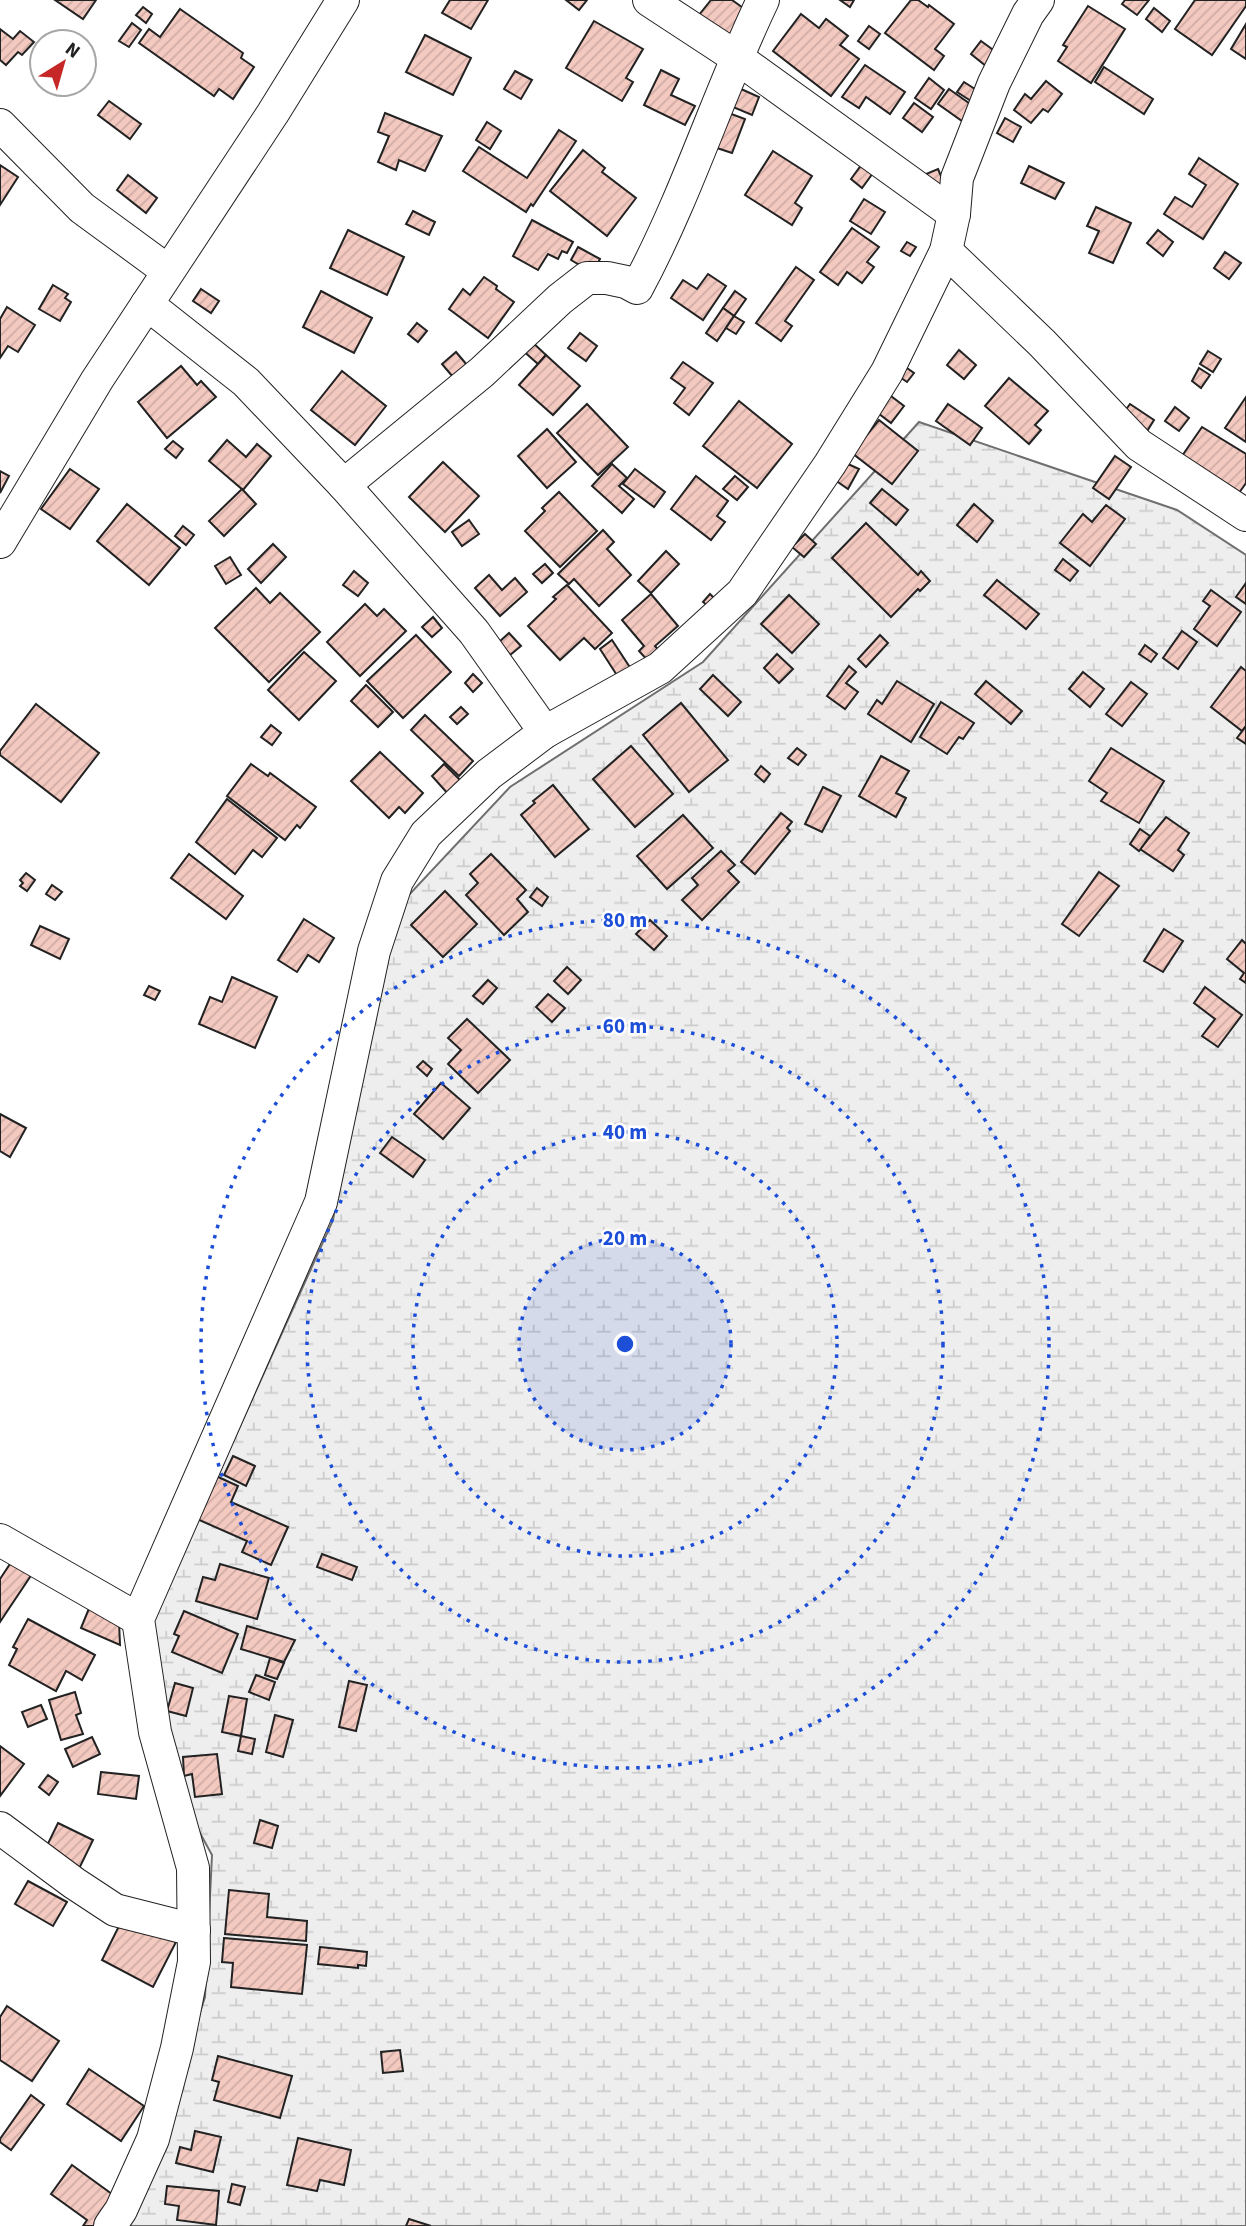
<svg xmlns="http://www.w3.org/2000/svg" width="1246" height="2226" viewBox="0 0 1246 2226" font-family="'Source Sans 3',sans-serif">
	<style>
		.wetland { fill: url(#wetland-marsh); stroke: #6f6f6f; stroke-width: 2 }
		.building { fill: url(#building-hatch); stroke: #222; stroke-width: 2 }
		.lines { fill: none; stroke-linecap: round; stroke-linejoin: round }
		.street-casing { stroke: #222; stroke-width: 34 }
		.street { stroke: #fff; stroke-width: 32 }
		.ring { fill: none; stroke: #1d4ed8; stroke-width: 3.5; stroke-dasharray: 3.5 7 }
		.centre { fill: #1d4ed8; stroke: #fff; stroke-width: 3.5 }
		.ring-label { font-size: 21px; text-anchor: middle; font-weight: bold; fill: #1d4ed8; stroke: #fff; stroke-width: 5; stroke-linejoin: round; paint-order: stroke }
	</style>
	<defs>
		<pattern id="wetland-marsh" width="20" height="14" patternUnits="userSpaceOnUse" patternTransform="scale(1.75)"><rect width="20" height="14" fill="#eee"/><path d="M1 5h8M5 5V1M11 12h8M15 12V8" fill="none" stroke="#ccc"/></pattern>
		<pattern id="building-hatch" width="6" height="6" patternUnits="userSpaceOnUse" patternTransform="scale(1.75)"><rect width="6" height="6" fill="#f3c9c0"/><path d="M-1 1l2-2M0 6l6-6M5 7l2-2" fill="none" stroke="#d0aca5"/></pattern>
	</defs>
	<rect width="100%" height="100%" fill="#fff"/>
	<polygon class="wetland" points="919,422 1177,510 1246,555 1246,2226 130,2226 205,1997 212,1855 183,1802 149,1615 186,1532 236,1435 333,1220 381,958 406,898 510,787 703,662"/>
	<g class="building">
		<polygon points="55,0 96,0 83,19"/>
		<polygon points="450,0 488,0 471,29 442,13"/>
		<polygon points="566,0 587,0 579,10"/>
		<polygon points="711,0 732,0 746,10 731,37 699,15"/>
		<polygon points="840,0 854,0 850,7"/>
		<polygon points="911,0 918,0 928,7 929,5 954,24 935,49 944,56 934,70 885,33"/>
		<polygon points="1125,0 1149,0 1137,15 1122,4"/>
		<polygon points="1195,0 1246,0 1246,6 1212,55 1175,29"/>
		<polygon points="1088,6 1125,29 1091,83 1058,61 1067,47 1063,45"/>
		<polygon points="143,7 152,14 146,23 136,15"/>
		<polygon points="1154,8 1170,21 1162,32 1146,19"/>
		<polygon points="180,9 243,53 241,58 254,67 233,99 219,89 214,96 139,43 149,29 160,37"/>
		<polygon points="801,14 819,28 826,19 848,36 840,45 859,59 831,96 773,51"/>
		<polygon points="594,21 643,49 626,78 633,82 622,101 566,68"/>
		<polygon points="132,23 141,30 129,47 119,41"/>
		<polygon points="1246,24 1246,59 1231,49"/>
		<polygon points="869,26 880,34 869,49 858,41"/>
		<polygon points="0,29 13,39 20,31 34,42 22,55 18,52 6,65 0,60"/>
		<polygon points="425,35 471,58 453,95 406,72"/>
		<polygon points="981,41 996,52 986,66 971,54"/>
		<polygon points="865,65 905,92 890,114 866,97 859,108 842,97"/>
		<polygon points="1104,67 1153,99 1144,114 1095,82"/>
		<polygon points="661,70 679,79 671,95 695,106 685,125 644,105"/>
		<polygon points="515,71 532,80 521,99 504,89"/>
		<polygon points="929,78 944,90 931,109 915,98"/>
		<polygon points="1046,81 1062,94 1048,112 1043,109 1031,123 1014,110 1025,94 1031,99"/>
		<polygon points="964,82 978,91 971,101 957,92"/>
		<polygon points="741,89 759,97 752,115 733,107"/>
		<polygon points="949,89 973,106 969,126 938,104"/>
		<polygon points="109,101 141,124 130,139 98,115"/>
		<polygon points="914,103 933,117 922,132 903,118"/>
		<polygon points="726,112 745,119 732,153 714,147"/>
		<polygon points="385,113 442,136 425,171 399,160 396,170 378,162 389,136 378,132"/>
		<polygon points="1005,118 1021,127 1013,142 997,133"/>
		<polygon points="487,122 501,131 490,149 476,140"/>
		<polygon points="559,130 576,141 533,206 531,204 526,212 463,171 479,147 527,178"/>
		<polygon points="583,150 605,168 602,172 636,198 607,236 550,191"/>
		<polygon points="773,151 812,176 795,203 802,208 792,225 745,195"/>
		<polygon points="1199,158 1238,184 1203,239 1164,214 1175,197 1192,207 1206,185 1189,174"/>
		<polygon points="862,164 873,173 862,188 851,179"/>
		<polygon points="0,165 18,177 0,205"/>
		<polygon points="1029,166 1064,183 1055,199 1021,183"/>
		<polygon points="938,169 944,183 931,189 926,174"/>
		<polygon points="128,175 157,198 146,213 117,190"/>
		<polygon points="864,199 885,212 871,234 850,221"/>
		<polygon points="1096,207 1131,223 1113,263 1089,253 1099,231 1087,226"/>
		<polygon points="413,211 435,222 429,235 406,224"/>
		<polygon points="532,220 573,242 567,253 562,251 558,259 548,254 538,270 513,256"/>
		<polygon points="852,228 879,247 867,262 874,267 862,283 847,272 838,285 820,272"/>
		<polygon points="348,230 404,257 387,295 330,268"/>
		<polygon points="1158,230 1173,242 1163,256 1147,243"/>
		<polygon points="907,242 916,247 910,256 901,251"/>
		<polygon points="578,247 600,259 593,273 571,260"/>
		<polygon points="1225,252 1241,263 1229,279 1214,268"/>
		<polygon points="796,267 814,280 785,321 792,326 781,341 756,323"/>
		<polygon points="708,274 726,286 703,320 671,298 683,280 697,289"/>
		<polygon points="484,277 497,286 496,289 514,302 488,338 449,309 463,289 470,295"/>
		<polygon points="53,285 68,294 65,298 71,302 60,321 39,309"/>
		<polygon points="201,289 219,301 211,313 193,301"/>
		<polygon points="321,291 372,318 354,353 303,327"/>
		<polygon points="735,291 746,299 734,316 723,308"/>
		<polygon points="7,307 35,325 18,352 8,346 0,358 0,319"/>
		<polygon points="723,308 734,316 717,341 706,333"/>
		<polygon points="734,316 744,322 736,334 726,328"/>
		<polygon points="417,323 427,331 418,342 408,334"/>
		<polygon points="580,333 597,346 586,361 568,348"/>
		<polygon points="529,339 546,355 538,364 521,349"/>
		<polygon points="959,350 976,365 964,379 947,365"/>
		<polygon points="1208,351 1221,359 1213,372 1200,364"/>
		<polygon points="456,352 467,365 453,377 442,364"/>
		<polygon points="546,355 580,386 553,415 519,385"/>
		<polygon points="683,362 713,383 689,415 674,403 685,388 671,378"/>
		<polygon points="181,366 197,385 201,381 216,397 167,438 138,402"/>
		<polygon points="904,366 914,373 907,382 897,375"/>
		<polygon points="1199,368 1210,375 1201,388 1192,381"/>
		<polygon points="342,371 386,406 355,445 311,410"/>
		<polygon points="1009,378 1048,411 1035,425 1041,430 1029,444 985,406"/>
		<polygon points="887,393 904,406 891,423 874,410"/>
		<polygon points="1246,397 1246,442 1225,428"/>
		<polygon points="739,401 792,444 757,488 703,446"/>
		<polygon points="587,404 628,447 598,475 557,433"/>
		<polygon points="948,404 982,428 970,445 936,421"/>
		<polygon points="1130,404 1154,420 1144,436 1119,419"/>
		<polygon points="1175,407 1189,418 1179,431 1165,421"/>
		<polygon points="879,420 918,451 892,484 852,453"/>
		<polygon points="1202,427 1246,454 1246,483 1239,493 1182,456"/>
		<polygon points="547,429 576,462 547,488 518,456"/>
		<polygon points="227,440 246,457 257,444 271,456 243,490 209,461"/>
		<polygon points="173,441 183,449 176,458 165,449"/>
		<polygon points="1115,456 1131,467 1109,499 1093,488"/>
		<polygon points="443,462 479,496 445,532 409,497"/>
		<polygon points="612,464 627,478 619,486 634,499 622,513 592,486"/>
		<polygon points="848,464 859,469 848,489 835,480 841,472 843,473"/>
		<polygon points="70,469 99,489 70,529 41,509"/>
		<polygon points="635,469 665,492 654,507 623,484"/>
		<polygon points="0,471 9,476 0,493"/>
		<polygon points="696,476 728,501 717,516 725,522 711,540 671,509"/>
		<polygon points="735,476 748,487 737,500 723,489"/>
		<polygon points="242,489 256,504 224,536 209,521"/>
		<polygon points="882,489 908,510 896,525 870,503"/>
		<polygon points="559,492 597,531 560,567 525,531 545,511 542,508"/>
		<polygon points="127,504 180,548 149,585 97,541"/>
		<polygon points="974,504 993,521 977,542 957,525"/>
		<polygon points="1106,505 1125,519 1090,566 1060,543 1083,514 1092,522"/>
		<polygon points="469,520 479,534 462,546 452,532"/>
		<polygon points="866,523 918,575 921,571 930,581 920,591 918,589 891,617 832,558"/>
		<polygon points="183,526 194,535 186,545 175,536"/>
		<polygon points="603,530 614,542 607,549 631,575 599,606 574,579 569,584 558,574"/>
		<polygon points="805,534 816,544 804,557 792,547"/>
		<polygon points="273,544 286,557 261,583 248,569"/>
		<polygon points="666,551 679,564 651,593 638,581"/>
		<polygon points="230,557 241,575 226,584 215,566"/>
		<polygon points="1063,559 1078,571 1070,581 1055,570"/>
		<polygon points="545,564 553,573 542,583 533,574"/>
		<polygon points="354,571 368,583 358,596 343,585"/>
		<polygon points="489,575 502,590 515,578 527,592 500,616 475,588"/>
		<polygon points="997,580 1039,614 1026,629 984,595"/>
		<polygon points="1246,583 1246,604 1236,597"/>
		<polygon points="567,585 612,633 595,649 584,638 560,660 528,626 556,599 553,597"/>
		<polygon points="256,588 270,603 280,593 320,632 269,682 215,628"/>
		<polygon points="1211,590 1241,612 1217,646 1194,629 1210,606 1203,601"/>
		<polygon points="651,594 678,626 655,646 662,654 651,664 639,651 644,646 622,620"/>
		<polygon points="710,594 717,601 710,608 703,602"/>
		<polygon points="789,595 819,624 792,653 761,624"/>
		<polygon points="365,604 377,616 384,609 406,631 360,676 327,642"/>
		<polygon points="433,617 442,628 432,637 422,627"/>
		<polygon points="1182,631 1197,642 1178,669 1163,658"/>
		<polygon points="509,633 521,646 510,655 499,642"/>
		<polygon points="416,635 451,672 403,718 367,681"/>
		<polygon points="880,635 888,643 866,667 858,659"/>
		<polygon points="612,640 633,672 620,680 600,649"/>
		<polygon points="1145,645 1157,654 1151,662 1139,654"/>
		<polygon points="304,652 336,681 299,720 268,690"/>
		<polygon points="777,654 793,669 779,683 764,668"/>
		<polygon points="849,666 856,672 846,683 858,692 845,709 827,696"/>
		<polygon points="1241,667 1246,671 1246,726 1242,731 1211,707"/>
		<polygon points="1083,672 1104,689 1090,707 1069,689"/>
		<polygon points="473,674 482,683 473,692 465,683"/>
		<polygon points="713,675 741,702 728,716 700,689"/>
		<polygon points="897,681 934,704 911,742 868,714 877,700 882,704"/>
		<polygon points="986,681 1022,711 1011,724 975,694"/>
		<polygon points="1131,682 1147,694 1122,726 1106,714"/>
		<polygon points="366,685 393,712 378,727 351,701"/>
		<polygon points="941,702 974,723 963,739 959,737 947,754 920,737"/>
		<polygon points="681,703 728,760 689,792 643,735"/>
		<polygon points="36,704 99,753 61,802 0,755 0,751"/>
		<polygon points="461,707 468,714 457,724 450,717"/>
		<polygon points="425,715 473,761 459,776 411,730"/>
		<polygon points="271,725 281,733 272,745 261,737"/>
		<polygon points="1246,726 1246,744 1237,738"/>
		<polygon points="631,746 673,794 635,827 593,779"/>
		<polygon points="797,748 806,755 798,765 788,758"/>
		<polygon points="1111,748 1164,781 1139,823 1101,801 1107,793 1089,781"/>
		<polygon points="380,752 423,793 405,813 399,807 389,818 351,781"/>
		<polygon points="881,756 909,771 896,793 906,798 896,817 859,796"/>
		<polygon points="251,764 268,776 270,773 316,807 300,828 297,825 285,840 227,796"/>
		<polygon points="444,764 462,782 449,795 432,776"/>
		<polygon points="761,766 770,774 764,782 755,774"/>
		<polygon points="553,785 589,829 555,857 521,815 535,803 533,801"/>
		<polygon points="823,787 841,796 822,832 805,824"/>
		<polygon points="227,799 277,838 262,857 253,850 235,874 196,842"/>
		<polygon points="781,813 792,822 787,828 790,831 755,874 741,862"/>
		<polygon points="683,815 713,848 667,889 637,856"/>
		<polygon points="1166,817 1189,833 1178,850 1184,855 1173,871 1140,849"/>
		<polygon points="1140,829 1150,836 1139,851 1130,844"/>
		<polygon points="721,851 735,865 728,871 739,882 702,920 682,900 698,885 692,878"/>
		<polygon points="189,854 243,896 226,919 171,878"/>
		<polygon points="491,854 526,890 517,899 528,912 504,935 466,895 478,883 470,874"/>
		<polygon points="1099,872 1119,886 1079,936 1062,924"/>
		<polygon points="26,873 35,880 27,891 20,886 23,883 20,880"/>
		<polygon points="52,885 62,892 55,900 46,894"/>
		<polygon points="537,888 548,897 542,906 530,897"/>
		<polygon points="445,891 477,924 443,957 411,925"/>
		<polygon points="304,919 334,938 319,962 308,955 297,972 278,960"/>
		<polygon points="650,920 667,936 654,950 636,934"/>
		<polygon points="40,926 69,939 60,959 31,945"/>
		<polygon points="1164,929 1183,941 1163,972 1144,961"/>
		<polygon points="1242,940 1246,944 1246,983 1240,979 1244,973 1227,959"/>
		<polygon points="567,967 581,980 568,994 554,981"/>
		<polygon points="232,977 277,997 255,1048 199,1024 210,997 222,1002"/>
		<polygon points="488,980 497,988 483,1004 473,996"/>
		<polygon points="149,986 160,991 155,1000 144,995"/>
		<polygon points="1205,987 1242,1015 1218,1047 1202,1036 1215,1019 1194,1003"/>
		<polygon points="548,994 565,1008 552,1022 536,1007"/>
		<polygon points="467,1019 510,1060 478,1093 448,1064 461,1050 448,1038"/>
		<polygon points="423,1061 432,1069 427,1076 417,1067"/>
		<polygon points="441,1083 470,1108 443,1139 414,1114"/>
		<polygon points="0,1114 26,1128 10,1157 0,1151"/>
		<polygon points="392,1137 425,1160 413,1177 380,1153"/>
		<polygon points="233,1456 255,1466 246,1486 224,1475"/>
		<polygon points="216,1476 238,1486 231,1502 288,1527 271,1565 242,1552 247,1541 197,1519"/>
		<polygon points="322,1554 357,1567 352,1580 317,1567"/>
		<polygon points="12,1561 32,1574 0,1622 0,1579"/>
		<polygon points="220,1564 269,1578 257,1619 196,1601 203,1577 215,1580"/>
		<polygon points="90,1606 119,1621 120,1645 81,1628"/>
		<polygon points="184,1611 238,1634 222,1673 172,1652 179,1636 174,1634"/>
		<polygon points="28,1619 95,1655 82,1680 66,1671 56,1691 9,1665 17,1649 13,1647"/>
		<polygon points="247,1626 295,1640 284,1662 241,1649"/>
		<polygon points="270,1658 284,1663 277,1679 265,1675"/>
		<polygon points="256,1675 275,1682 269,1700 249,1692"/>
		<polygon points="349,1681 367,1685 356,1731 339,1727"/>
		<polygon points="175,1683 193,1688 186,1716 167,1711"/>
		<polygon points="75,1692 81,1713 76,1715 83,1734 61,1740 49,1700"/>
		<polygon points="229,1696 247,1699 241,1736 222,1732"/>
		<polygon points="41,1705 47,1719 28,1727 22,1712"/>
		<polygon points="275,1715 293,1720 283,1757 266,1752"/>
		<polygon points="241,1736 255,1739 252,1754 238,1751"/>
		<polygon points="92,1737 100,1754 73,1767 65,1749"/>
		<polygon points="0,1746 24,1764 0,1796"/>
		<polygon points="217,1754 222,1794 195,1797 192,1774 184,1776 183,1757"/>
		<polygon points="101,1772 139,1776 136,1799 98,1794"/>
		<polygon points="48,1775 58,1782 49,1795 39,1787"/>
		<polygon points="260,1820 278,1826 272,1848 254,1843"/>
		<polygon points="58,1823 93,1840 74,1879 39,1862"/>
		<polygon points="28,1881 67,1902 53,1926 15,1904"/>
		<polygon points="229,1890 269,1894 267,1917 307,1921 306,1941 225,1934"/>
		<polygon points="124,1916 176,1942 153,1987 102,1960"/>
		<polygon points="224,1938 307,1945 302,1994 231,1987 233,1963 222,1962"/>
		<polygon points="320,1947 367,1952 366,1966 358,1965 358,1968 318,1964"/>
		<polygon points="7,2006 59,2041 32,2081 0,2060 0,2017"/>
		<polygon points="400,2050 403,2071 383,2073 381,2052"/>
		<polygon points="218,2056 292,2076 280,2118 214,2100 219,2082 212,2080"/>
		<polygon points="89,2069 144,2106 121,2141 67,2104"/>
		<polygon points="31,2095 44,2105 11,2150 0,2142 0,2139"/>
		<polygon points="195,2131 221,2137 213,2172 176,2163 180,2147 191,2150"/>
		<polygon points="298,2138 351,2150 344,2185 320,2180 317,2191 287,2185"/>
		<polygon points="72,2165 116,2197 95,2226 83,2226 87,2220 51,2194"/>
		<polygon points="232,2184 245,2187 240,2205 228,2202"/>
		<polygon points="167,2186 219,2191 216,2225 177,2220 179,2206 165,2204"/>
		<polygon points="409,2219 431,2226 406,2226"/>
	</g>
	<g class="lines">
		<defs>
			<g id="street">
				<polyline points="649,0 736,57 954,214"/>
				<polyline points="0,125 82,208 168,271"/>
				<polyline points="946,251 1042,343 1139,445 1246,515"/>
				<polyline points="147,304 246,382 344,485 474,632 545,732"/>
				<path d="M 344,485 L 482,372 L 560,299 L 587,278 L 607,278 L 626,282 L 637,288 C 687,195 718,94 763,0"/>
				<polyline points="0,542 97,380 273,113 343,0"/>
				<polyline points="0,1540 138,1619"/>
				<polyline points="0,1828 74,1883 115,1910 194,1930"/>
				<polyline points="110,2226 121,2210 153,2139 177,2048 194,1962 193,1868 155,1732 138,1619 321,1202 374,951 397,881 426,834 489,774 545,732 660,668 742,593 830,464 887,372 946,251 954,214 957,178 994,83 1028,14 1038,0"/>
			</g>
		</defs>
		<use href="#street" class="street-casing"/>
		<use href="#street" class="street"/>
	</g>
	<circle cx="625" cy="1344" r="106" fill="#1d4ed8" fill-opacity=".12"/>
	<g class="ring">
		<circle cx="625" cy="1344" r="106"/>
		<circle cx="625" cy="1344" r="212"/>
		<circle cx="625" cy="1344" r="318"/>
		<circle cx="625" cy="1344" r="424"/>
	</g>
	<circle cx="625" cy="1344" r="10" class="centre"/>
	<g class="ring-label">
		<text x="625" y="927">80 m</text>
		<text x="625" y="1033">60 m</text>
		<text x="625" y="1139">40 m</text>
		<text x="625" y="1245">20 m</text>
	</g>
	<g transform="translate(63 63) rotate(37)"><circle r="33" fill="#ffffff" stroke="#a7a7a7" stroke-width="2"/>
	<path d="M0-5L12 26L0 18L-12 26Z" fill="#c62828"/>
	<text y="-10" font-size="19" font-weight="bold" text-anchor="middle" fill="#222222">N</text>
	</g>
</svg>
